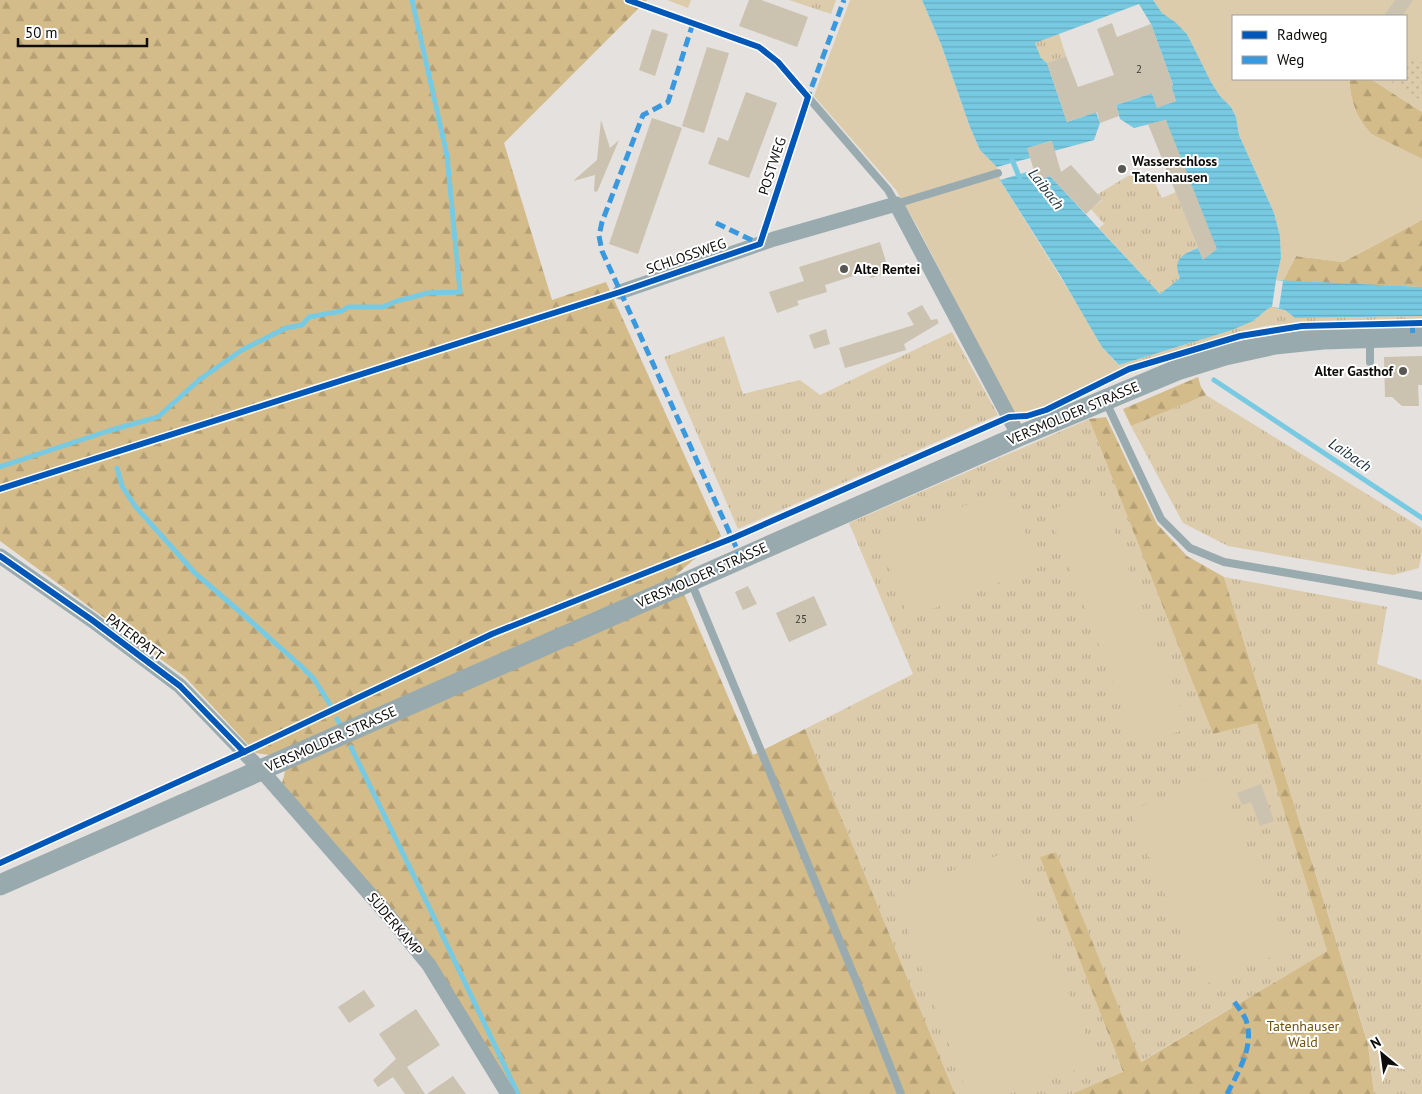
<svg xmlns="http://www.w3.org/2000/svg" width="1422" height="1094" viewBox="0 0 1422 1094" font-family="'PT Sans',sans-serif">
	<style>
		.grass { fill: url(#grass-tufts) }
		.forest { fill: url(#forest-firs) }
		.park { fill: #ddccab }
		.garden { fill: url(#garden-dots) }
		.water { fill: url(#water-rules) }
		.pier { fill: #e4e1de }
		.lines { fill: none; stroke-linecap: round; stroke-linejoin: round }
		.stream { stroke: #77cae2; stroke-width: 5 }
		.building { fill: #cbc2b0 }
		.lane { stroke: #9aabb0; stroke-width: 8 }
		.street { stroke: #9aabb0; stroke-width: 15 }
		.secondary { stroke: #98aaae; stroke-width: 21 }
		.quiet { stroke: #3a99de; stroke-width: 5; stroke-dasharray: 10 5; stroke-linecap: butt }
		.cycleway-casing { stroke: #fff; stroke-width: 9 }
		.cycleway { stroke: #0057b8; stroke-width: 6 }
		.poi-dot { fill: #585754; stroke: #fff; stroke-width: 2 }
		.labels { text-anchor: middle; stroke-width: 4; stroke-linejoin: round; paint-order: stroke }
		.number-label { font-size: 11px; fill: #3c3a34 }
		.poi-label { font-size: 14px; font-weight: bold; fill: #0d0c0a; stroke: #fff; text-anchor: start }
		.street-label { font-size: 14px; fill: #0d0c0a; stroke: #fff }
		.park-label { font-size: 14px; fill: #6f5310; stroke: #fff }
		.water-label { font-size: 15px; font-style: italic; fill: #1c3138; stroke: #fff }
	</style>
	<defs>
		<pattern id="grass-tufts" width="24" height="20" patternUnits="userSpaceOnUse" patternTransform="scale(1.25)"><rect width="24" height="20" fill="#ddccab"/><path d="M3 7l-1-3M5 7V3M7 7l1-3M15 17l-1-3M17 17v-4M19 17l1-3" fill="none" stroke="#bcae92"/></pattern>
		<pattern id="forest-firs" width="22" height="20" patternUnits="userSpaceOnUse" patternTransform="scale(1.25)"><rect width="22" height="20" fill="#d4bc8a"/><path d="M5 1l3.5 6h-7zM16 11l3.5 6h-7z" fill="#b5a076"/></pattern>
		<pattern id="garden-dots" width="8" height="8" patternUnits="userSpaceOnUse" patternTransform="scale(1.25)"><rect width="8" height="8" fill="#ddccab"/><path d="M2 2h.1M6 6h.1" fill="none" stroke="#bcae92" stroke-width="1.8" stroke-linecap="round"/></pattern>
		<pattern id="water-rules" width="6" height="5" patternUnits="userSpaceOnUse" patternTransform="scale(1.25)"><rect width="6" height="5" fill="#77cae2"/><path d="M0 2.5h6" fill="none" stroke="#66acc1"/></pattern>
	</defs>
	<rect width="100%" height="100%" fill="#e4e1de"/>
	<g class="grass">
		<polygon points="667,0 691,0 688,8"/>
		<polygon points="789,0 836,0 831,14"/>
		<polygon points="1059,34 1066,56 1047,63 1041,58 1035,43"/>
		<path d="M 1135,174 C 1154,175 1155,183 1162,198 L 1176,192 L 1198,248 L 1189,251 L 1177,271 L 1180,278 L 1160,294 L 1099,228 L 1104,224 L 1091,209 L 1102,200 L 1098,194 L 1128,176 Z"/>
		<polygon points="1270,307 1285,310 1295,318 1422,316 1422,320 1295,323 1265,326 1241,332 1122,369 1119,365 1190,343 1253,321"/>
		<polygon points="952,332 998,415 738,529 664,357 724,336 743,394 800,380 820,395"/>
		<polygon points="1206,395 1422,528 1422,551 1419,568 1393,575 1228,546 1183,523 1131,426"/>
		<polygon points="1089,419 1213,734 1257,722 1327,951 1140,1062 1056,852 1041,857 1123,1073 1072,1094 955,1094 805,729 913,674 849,523"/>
		<polygon points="1224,577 1387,607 1377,664 1422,680 1422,1094 1374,1094 1368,1043"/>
	</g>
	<g class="forest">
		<polygon points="0,0 647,0 504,143 552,300 606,282 721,536 676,575 753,755 805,729 955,1094 516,1094 434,961 282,783 285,772 269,755 256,753 185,677 0,541"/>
		<polygon points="1349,79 1371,79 1422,112 1422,159 1371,134 1363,124 1356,112 1351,96"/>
		<polygon points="1422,220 1422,287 1283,281 1296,256 1343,262"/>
		<polygon points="1198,377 1201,387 1206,395 1131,426 1123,409"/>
		<polygon points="1106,417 1157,524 1187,556 1224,577 1368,1044 1374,1094 1072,1094 1123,1072 1040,857 1056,852 1141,1062 1327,951 1257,723 1213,734 1089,419"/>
	</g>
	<g class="park">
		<path d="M 850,0 L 922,0 L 941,44 L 970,127 L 980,150 L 997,167 L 1001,182 L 1084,315 L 1102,347 L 1122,369 C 1100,380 1036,416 1014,413 L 916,224 L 896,190 L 814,96 Z"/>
		<polygon points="1153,0 1422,0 1422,112 1371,79 1406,79 1406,16 1233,16 1233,79 1349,79 1351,96 1356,112 1363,124 1371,134 1422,159 1422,220 1343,262 1296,256 1283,281 1276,280 1281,258 1280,236 1274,213 1239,135 1236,117 1231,107 1220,96 1211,82 1187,34 1162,13"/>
		<polygon points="1008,489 1039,567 909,618 879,539"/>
		<polygon points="1099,491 1188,728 1137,747 1048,511"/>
		<polygon points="1218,774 1290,949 1203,985 1130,811"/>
		<polygon points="1009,852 1097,1062 1009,1094 967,1094 893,890"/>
	</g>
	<polygon class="garden" points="1414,56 1422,62 1422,101 1387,79 1406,79 1406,64"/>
	<path class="water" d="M 922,0 L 1153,0 L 1162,13 L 1175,22 L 1187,34 L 1211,82 L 1220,96 L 1231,107 L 1236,117 L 1239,135 L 1274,213 L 1280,236 L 1281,258 L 1276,280 L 1422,287 L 1422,316 L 1295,318 L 1285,310 L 1270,307 L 1253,321 L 1232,330 L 1119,365 L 1102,347 L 1060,275 L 1000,180 L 1034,170 L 1037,180 L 1050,176 L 1160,294 L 1180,278 C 1172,260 1182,254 1198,248 L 1203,259 L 1166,120 L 1134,128 L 1120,119 L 1116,105 L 1152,93 L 1157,107 L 1176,101 L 1171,86 L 1173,85 L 1151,24 L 1139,4 L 1035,43 L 1041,58 L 1047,63 L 1067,122 L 1096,112 L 1100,123 L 1094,140 L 1054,151 L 1051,141 L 1028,148 L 1030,158 L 997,167 L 980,150 L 970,127 L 941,44 Z"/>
	<polygon class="pier" points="1276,280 1283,281 1279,308 1272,307"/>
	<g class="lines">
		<g class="stream">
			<polyline points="1011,157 1020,179"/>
			<polyline points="1214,380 1422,518"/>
			<polyline points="0,467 108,431 158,417 199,380 242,350 286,328 302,325 309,317 342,311 348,307 383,307 397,301 428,293 460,292 447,155 412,0"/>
			<polyline points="117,468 122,486 135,506 195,573 245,616 302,667 314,679 331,706"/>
			<polyline points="337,719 341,726"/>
			<polyline points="351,747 429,907 518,1094"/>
		</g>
	</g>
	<g class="building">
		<polygon points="749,0 761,0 808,17 797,47 739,26"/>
		<polygon points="1395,0 1413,0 1402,16 1384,16"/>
		<polygon points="1112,23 1117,37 1151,24 1173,85 1171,86 1176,101 1157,108 1152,93 1116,105 1119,116 1100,123 1097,112 1067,122 1047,63 1066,56 1078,87 1114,75 1097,29"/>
		<polygon points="652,29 668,34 655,76 639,70"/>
		<polygon points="707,47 729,53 704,133 682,126"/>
		<polygon points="746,92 777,103 749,178 708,164 718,137 728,141"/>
		<polygon points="652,118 682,128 638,254 609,244"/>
		<polygon points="601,120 610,148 619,140 597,192 594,191 595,175 573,181 597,160"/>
		<polygon points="1166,120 1217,249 1203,260 1148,124"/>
		<polygon points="1052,141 1061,172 1071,165 1102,199 1086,214 1050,176 1037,180 1027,148"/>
		<polygon points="880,242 889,272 871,278 869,271 825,285 827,292 797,301 799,305 777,313 769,292 804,281 799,267"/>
		<polygon points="922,305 931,320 937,319 939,323 904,344 906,350 845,368 839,348 914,325 907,313"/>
		<polygon points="826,329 830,344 814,349 809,335"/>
		<polygon points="1422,356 1422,385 1418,385 1419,406 1402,406 1392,397 1385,397 1384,357"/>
		<polygon points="748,586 757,604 743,610 735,592"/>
		<polygon points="814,596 827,625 789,642 776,613"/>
		<polygon points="1261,784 1274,821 1260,826 1251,802 1242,805 1237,793"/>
		<polygon points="364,990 375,1006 349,1023 338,1007"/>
		<polygon points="416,1009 440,1045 407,1067 425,1094 405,1094 393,1077 378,1087 373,1080 396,1059 379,1034"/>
		<polygon points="453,1076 466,1094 427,1094"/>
	</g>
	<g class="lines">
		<g class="lane">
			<polyline points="808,97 888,190 896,204 998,173"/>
			<polyline points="760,244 808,97"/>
			<polyline points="1370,362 1370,339"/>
			<polyline points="1106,402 1161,519 1190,548 1224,562 1422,596"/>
			<polyline points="691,582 858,985 901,1094"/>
		</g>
		<g class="street">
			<polyline points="620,292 774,239 896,204 1019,436"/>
			<polyline points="0,556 92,620 180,686 261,770 388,915 429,965 508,1094"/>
		</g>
		<polyline class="secondary" points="0,885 1019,436 1177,370 1225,355 1275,344 1323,339 1422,336"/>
		<g class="quiet">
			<polyline points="693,23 668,102 643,115 602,222 599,236 602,251 741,558"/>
			<polyline points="805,94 808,97 844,0"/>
			<polyline points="716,223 760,244"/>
			<polyline points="1412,323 1413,336"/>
			<path d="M 1227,1094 C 1238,1072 1255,1046 1246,1020 C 1243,1013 1237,1006 1233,1000"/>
		</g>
		<defs>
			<g id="cycleway">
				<polyline points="0,489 620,292 760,244 808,97 778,62 759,47 628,0"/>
				<polyline points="0,556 92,620 180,686 244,752"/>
				<polyline points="0,863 244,752 492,634 733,538 1009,417 1027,416 1046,410 1129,369 1240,336 1302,326 1422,323"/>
			</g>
		</defs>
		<use href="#cycleway" class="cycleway-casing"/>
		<use href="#cycleway" class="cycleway"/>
	</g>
	<g class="poi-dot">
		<circle cx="1122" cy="169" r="5"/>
		<circle cx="844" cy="269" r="5"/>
		<circle cx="1403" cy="371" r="5"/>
	</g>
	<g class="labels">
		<g class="number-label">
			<text x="1139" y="73">2</text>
			<text x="801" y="623">25</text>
		</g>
		<g class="poi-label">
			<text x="1132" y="166">Wasserschloss<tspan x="1132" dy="16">Tatenhausen</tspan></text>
			<text x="854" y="274">Alte Rentei</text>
			<text x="1393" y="376" text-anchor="end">Alter Gasthof</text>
		</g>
		<g class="street-label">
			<text transform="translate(772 166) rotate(-72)" y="5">POSTWEG</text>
			<text transform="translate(686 256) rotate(-19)" y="5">SCHLOSSWEG</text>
			<text transform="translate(1073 413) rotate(-23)" y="5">VERSMOLDER STRASSE</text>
			<text transform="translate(702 575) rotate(-24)" y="5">VERSMOLDER STRASSE</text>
			<text transform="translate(135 637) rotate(37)" y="5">PATERPATT</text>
			<text transform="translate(331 739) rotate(-24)" y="5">VERSMOLDER STRASSE</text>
			<text transform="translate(395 924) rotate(50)" y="5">SÜDERKAMP</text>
		</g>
		<g class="park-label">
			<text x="1303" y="1031">Tatenhauser<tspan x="1303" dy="16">Wald</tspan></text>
		</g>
		<g class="water-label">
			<text transform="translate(1046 189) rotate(52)" y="5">Laibach</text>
			<text transform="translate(1350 455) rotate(34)" y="5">Laibach</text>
		</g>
	</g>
	<rect x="1232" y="15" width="175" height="65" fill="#ffffff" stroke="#9e9e9d"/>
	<rect x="1242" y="31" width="25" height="8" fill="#0057b8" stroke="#9e9e9d"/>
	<text x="1277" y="40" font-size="15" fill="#0d0c0a">Radweg</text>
	<rect x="1242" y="56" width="25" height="8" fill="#3a99de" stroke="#9e9e9d"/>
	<text x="1277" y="65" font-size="15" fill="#0d0c0a">Weg</text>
	<g transform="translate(1382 1054) rotate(331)" stroke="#ffffff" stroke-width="4" paint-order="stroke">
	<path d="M0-4L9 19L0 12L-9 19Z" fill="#0d0c0a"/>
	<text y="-8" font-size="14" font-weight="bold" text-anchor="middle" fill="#0d0c0a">N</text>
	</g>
	<path d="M18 38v8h129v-8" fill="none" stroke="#0d0c0a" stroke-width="2.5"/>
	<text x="25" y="38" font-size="15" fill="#0d0c0a" stroke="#ffffff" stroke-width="4" paint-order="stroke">50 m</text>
</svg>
